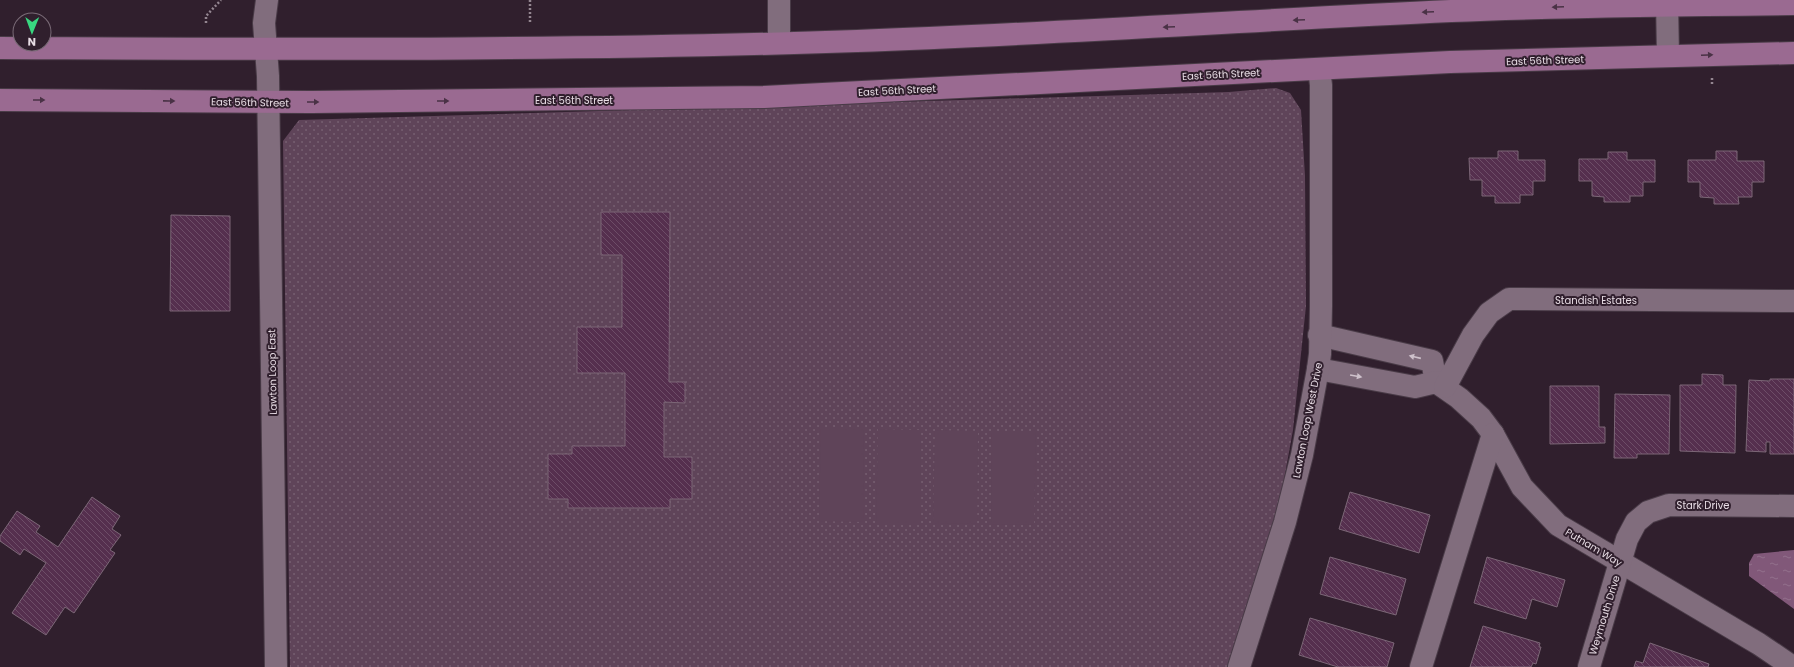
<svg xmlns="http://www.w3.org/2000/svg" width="1794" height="667" viewBox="0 0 1794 667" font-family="Poppins,sans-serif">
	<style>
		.grass { fill: url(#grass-dots) }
		.garden { fill: #5f4459 }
		.water { fill: url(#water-ripples) }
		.building { fill: url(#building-back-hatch); stroke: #7c6777 }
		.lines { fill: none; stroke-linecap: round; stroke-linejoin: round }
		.minor-casing { stroke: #493b47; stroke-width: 24 }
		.major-casing { stroke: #493b47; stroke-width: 24 }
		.path { stroke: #948691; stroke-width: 2.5; stroke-dasharray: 2 2; stroke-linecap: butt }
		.minor { stroke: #816d7d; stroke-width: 22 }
		.major { stroke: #9a6a91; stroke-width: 22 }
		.oneway { fill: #4a3246 }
		.oneway2 { fill: #cec1cb }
		.labels { text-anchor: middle; stroke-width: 4; stroke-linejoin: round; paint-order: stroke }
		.street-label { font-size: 10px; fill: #e8dde5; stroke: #301f2d }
	</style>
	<defs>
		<pattern id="grass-dots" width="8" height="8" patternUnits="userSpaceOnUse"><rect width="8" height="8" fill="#5f4459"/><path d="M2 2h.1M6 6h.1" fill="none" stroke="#765f71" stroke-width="1.8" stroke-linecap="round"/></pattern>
		<pattern id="water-ripples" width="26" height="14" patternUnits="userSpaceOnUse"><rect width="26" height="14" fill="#815879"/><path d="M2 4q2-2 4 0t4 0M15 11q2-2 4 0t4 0" fill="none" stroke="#93708c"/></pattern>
		<pattern id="building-back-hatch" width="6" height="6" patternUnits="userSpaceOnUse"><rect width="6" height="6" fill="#552f4e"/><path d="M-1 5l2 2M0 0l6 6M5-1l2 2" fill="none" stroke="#6d4d67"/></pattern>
	</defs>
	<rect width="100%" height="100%" fill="#301f2d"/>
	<polygon class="grass" points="1276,88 1290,93 1301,110 1305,176 1306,306 1293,430 1279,507 1269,550 1251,592 1229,667 290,667 283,141 299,120 1229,92"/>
	<g class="garden">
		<polygon points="821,428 864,428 863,522 819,521"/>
		<polygon points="878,429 921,430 920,523 876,523"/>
		<polygon points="935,430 978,431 977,524 933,523"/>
		<polygon points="992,431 1036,431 1034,525 991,524"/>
	</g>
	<polygon class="water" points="1794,550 1794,609 1749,576 1749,563 1754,554"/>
	<g class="building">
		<polygon points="1498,151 1518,151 1518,160 1545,160 1545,181 1533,181 1533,195 1520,195 1520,203 1495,203 1495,196 1482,196 1482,180 1470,180 1469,158 1498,158"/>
		<polygon points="1716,151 1737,151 1737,161 1764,161 1764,182 1752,182 1752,197 1738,197 1739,204 1714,204 1714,198 1700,197 1700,182 1688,182 1688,160 1716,160"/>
		<polygon points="1608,152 1627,152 1627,160 1655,160 1655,182 1643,182 1643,196 1630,196 1630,202 1604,202 1604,197 1592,196 1592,181 1579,181 1579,159 1608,159"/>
		<polygon points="601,212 670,212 669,382 685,382 685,403 664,402 664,457 692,457 692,499 670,499 670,508 568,508 568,499 548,499 548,454 572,454 572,446 625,446 625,373 577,373 577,327 622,327 622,255 601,255"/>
		<polygon points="171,215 230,216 230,311 170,311"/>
		<polygon points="1702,374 1723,375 1723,385 1736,385 1735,453 1680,451 1680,385 1702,385"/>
		<polygon points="1770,379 1794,379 1794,454 1770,454 1770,442 1766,442 1766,452 1746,451 1749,380 1770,381"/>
		<polygon points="1550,386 1599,386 1599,427 1605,427 1605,443 1550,444"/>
		<polygon points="1615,394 1670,395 1669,454 1637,454 1637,458 1614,458"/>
		<polygon points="1350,492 1430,515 1419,553 1339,529"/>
		<polygon points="92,497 120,516 112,529 121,535 110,550 115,553 74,613 65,607 46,635 12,613 46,563 24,549 20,555 0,541 0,536 17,511 40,526 36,532 58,547"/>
		<polygon points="1330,557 1406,579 1396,615 1320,594"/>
		<polygon points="1487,557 1565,580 1557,607 1532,599 1526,619 1474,603"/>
		<polygon points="1310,618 1394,643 1387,667 1338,667 1299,655"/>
		<polygon points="1483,626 1540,643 1539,647 1541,647 1536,664 1533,663 1531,667 1470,667"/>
		<polygon points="1650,643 1709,664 1708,667 1634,667 1636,661 1643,663"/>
	</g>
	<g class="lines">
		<defs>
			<g id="minor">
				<polyline points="267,0 264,23 268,76 276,667"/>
				<polyline points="1667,0 1668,56"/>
				<polyline points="779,43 779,0"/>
				<polyline points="1319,335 1432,361 1436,382"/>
				<polyline points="1318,369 1415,387 1436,382 1459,398 1481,418 1493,434 1522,487 1558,525 1759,644 1793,667"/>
				<polyline points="1445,387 1473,335 1489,313 1509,299 1794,301"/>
				<polyline points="1239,667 1285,522 1302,455 1318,369 1320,354 1321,306 1321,85 1319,69"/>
				<polyline points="1421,667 1493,434"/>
				<polyline points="1589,667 1627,539 1636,522 1648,512 1669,505 1794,506"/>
			</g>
			<g id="major">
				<path d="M 0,48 C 286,49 571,51 857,41 C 1055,34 1253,20 1451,11 C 1565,6 1680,5 1794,4"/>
				<polyline points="0,100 312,102 764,97 1450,62 1794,53"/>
			</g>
		</defs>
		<use href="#minor" class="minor-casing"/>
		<use href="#major" class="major-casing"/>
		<g class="path">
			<polyline points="530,22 530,0"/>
			<polyline points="206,23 206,16 221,0"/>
			<polyline points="1712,84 1712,78"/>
		</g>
		<use href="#minor" class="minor"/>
		<use href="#major" class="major"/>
	</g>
	<defs><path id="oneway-solid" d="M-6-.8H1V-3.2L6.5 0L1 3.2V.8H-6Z"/></defs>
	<g class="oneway">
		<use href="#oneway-solid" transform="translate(1558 7) rotate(178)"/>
		<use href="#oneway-solid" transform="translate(1428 12) rotate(177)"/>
		<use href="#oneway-solid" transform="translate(1299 20) rotate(177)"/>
		<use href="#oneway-solid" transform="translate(1169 27) rotate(177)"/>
		<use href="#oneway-solid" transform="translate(1707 55) rotate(-2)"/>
		<use href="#oneway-solid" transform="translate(39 100)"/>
		<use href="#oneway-solid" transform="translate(169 101) rotate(1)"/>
		<use href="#oneway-solid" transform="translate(443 101)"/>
		<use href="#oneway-solid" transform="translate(313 102)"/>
	</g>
	<g class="oneway2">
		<use href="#oneway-solid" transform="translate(1415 357) rotate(-167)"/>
		<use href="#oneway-solid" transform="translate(1356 376) rotate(10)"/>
	</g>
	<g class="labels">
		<g class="street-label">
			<text transform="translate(1545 60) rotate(-2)" y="4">East 56th Street</text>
			<text transform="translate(1221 74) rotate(-3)" y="4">East 56th Street</text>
			<text transform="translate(897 90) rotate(-3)" y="4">East 56th Street</text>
			<text x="574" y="104">East 56th Street</text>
			<text transform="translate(250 102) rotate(1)" y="4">East 56th Street</text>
			<text x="1596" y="304">Standish Estates</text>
			<text transform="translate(272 372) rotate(-91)" y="4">Lawton Loop East</text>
			<text transform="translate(1307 420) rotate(-79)" y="4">Lawton Loop West Drive</text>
			<text x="1703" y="509">Stark Drive</text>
			<text transform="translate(1594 547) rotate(31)" y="4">Putnam Way</text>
			<text transform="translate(1604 615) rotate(-73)" y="4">Weymouth Drive</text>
		</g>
	</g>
	<g transform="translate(32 32) rotate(181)"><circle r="19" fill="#301f2d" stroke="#7a6b77"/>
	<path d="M0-3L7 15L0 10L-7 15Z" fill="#38d880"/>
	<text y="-6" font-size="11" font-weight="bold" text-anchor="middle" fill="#e8dde5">N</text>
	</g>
</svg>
